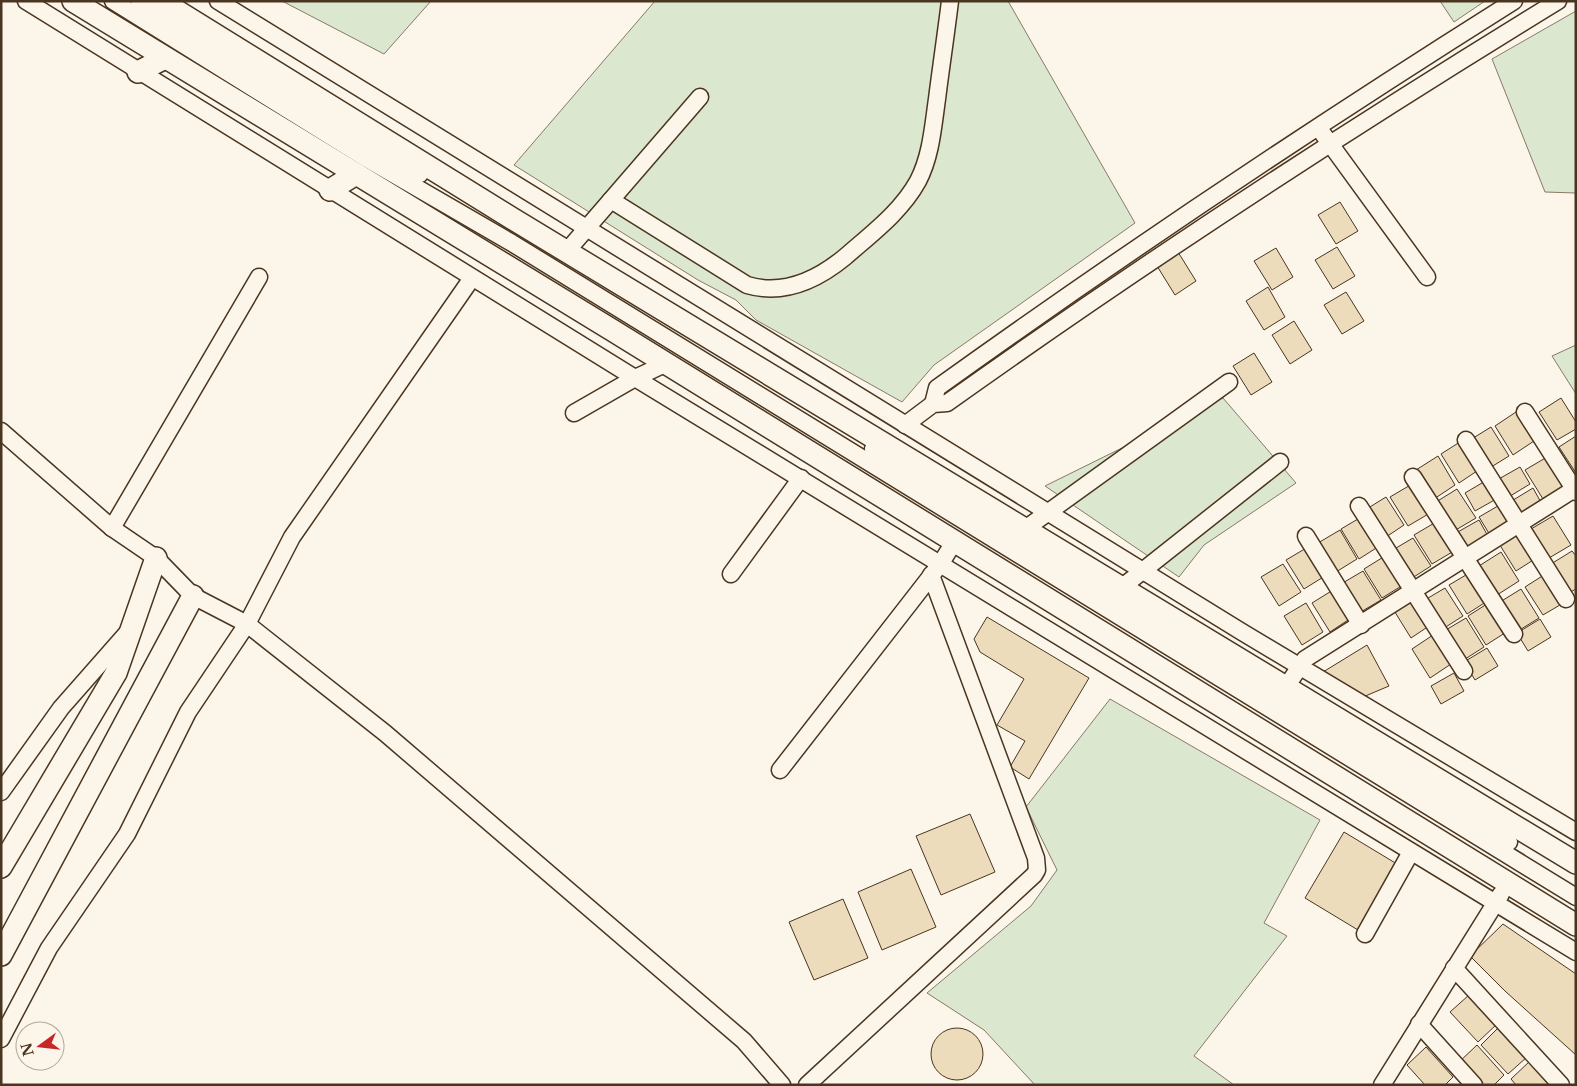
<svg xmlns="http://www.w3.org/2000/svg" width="1577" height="1086" viewBox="0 0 1577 1086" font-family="'Libre Baskerville',serif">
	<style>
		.green { fill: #dce7d0; stroke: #887966 }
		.building { fill: #ecdcbc; stroke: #4a3520 }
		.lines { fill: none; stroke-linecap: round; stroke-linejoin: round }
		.minor-casing { stroke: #4a3520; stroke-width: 19 }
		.major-casing { stroke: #4a3520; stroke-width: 24 }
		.minor { stroke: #fbf6e9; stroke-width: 16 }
		.major { stroke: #fbf6e9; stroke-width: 21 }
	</style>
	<rect width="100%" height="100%" fill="#fbf6e9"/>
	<g class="green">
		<polygon points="282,1 431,1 384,54"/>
		<polygon points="655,1 1008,1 1135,223 934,365 902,402 756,320 736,300 698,280 514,165"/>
		<polygon points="1440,1 1485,1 1454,22"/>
		<polygon points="1576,11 1576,193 1545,192 1492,59"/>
		<polygon points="1576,345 1576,394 1552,356"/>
		<polygon points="1223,398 1296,483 1204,545 1179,577 1045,486"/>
		<polygon points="1110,699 1320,820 1264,923 1287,936 1194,1056 1234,1085 1035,1085 984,1030 927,993 1031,906 1057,870 1026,807"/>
	</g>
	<g class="building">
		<polygon points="1340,202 1358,231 1336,244 1318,215"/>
		<polygon points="1337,247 1355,276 1333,289 1315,260"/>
		<polygon points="1276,248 1293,277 1272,290 1254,261"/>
		<polygon points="1178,252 1196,281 1175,295 1157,266"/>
		<polygon points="1268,287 1285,317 1264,330 1246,301"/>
		<polygon points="1346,292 1364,321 1342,334 1324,305"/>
		<polygon points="1294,321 1312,350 1290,364 1272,335"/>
		<polygon points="1254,353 1272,382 1251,395 1233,366"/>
		<polygon points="1561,398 1576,422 1576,429 1557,440 1539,412"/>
		<polygon points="1516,412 1534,441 1513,455 1495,426"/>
		<polygon points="1491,427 1509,456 1488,469 1470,440"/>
		<polygon points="1576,436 1576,473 1559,447"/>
		<polygon points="1463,440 1480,469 1459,483 1441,454"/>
		<polygon points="1438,456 1455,485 1434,499 1416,470"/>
		<polygon points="1547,457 1565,486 1543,499 1525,470"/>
		<polygon points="1520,467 1530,484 1507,498 1497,480"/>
		<polygon points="1487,480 1498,498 1475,511 1465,493"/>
		<polygon points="1412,484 1430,513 1408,526 1390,497"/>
		<polygon points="1533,488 1543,506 1520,519 1510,502"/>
		<polygon points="1457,489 1476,518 1454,531 1436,502"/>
		<polygon points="1386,497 1404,525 1383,539 1365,510"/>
		<polygon points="1503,503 1513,521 1490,535 1479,517"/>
		<polygon points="1363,516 1381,545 1359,559 1341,529"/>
		<polygon points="1553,516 1571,545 1549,558 1531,529"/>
		<polygon points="1479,520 1489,538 1466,551 1456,533"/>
		<polygon points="1436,522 1454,551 1432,564 1414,535"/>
		<polygon points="1520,528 1538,557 1516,571 1498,542"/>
		<polygon points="1340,530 1357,559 1336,572 1318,543"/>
		<polygon points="1413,538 1431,566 1409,580 1391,551"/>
		<polygon points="1308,547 1325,576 1304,589 1286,560"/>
		<polygon points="1572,551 1576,556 1576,589 1569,593 1551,564"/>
		<polygon points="1501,552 1519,581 1497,595 1479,566"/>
		<polygon points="1385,556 1403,585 1382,598 1364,569"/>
		<polygon points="1283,564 1301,592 1279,606 1261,577"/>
		<polygon points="1363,571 1381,600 1359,613 1341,584"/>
		<polygon points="1471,572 1489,600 1467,614 1449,585"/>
		<polygon points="1547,573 1565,602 1543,615 1525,587"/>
		<polygon points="1445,588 1463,616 1441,630 1423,601"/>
		<polygon points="1521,589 1539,618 1518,631 1500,602"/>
		<polygon points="1333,590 1351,618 1330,632 1312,603"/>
		<polygon points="1414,596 1432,624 1411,638 1393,609"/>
		<polygon points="1490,602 1508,631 1486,645 1468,616"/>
		<polygon points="1306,603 1323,632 1302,645 1284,616"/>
		<polygon points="987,617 1089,678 1029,779 1010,767 1025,741 997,725 1024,679 980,652 974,639"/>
		<polygon points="1466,618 1484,647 1462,661 1444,631"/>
		<polygon points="1540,619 1551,637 1528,651 1517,633"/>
		<polygon points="1433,635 1451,664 1430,678 1412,649"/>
		<polygon points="1367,645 1389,686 1363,697 1323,672"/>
		<polygon points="1487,648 1498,666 1475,680 1464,662"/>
		<polygon points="1454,673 1464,691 1441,704 1431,686"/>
		<polygon points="970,814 995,872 941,895 916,836"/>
		<polygon points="1344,832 1397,864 1358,930 1305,898"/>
		<polygon points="911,869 936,927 882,950 858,892"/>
		<polygon points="843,899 868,958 814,980 789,922"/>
		<polygon points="1503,924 1576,974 1576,1055 1505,991 1470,956"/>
		<polygon points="1469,995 1497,1024 1478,1042 1450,1012"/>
		<polygon points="1499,1027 1527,1057 1508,1074 1481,1045"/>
		<circle cx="957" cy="1054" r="26"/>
		<polygon points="1477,1045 1504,1075 1494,1085 1478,1085 1458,1063"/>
		<polygon points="1426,1047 1453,1077 1445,1085 1425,1085 1407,1065"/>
		<polygon points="1530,1061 1551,1085 1516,1085 1511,1079"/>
	</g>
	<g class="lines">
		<defs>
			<g id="minor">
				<polyline points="26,1 635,378 1576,952"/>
				<polyline points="113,1 362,156 512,243 1576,897"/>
				<polyline points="139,1 420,174"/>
				<polyline points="218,1 1242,632 1576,832"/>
				<polyline points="1323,134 1427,277"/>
				<path d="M 611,200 L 747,285 C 784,296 817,280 845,257 C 871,234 901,212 918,181 C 931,156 933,127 937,99 C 941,67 946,34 950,1"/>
				<polyline points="567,251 700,97"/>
				<path d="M 933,404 L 937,388 C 1125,253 1317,125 1514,1"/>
				<polyline points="1525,412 1576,492"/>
				<polyline points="574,413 635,378 665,364"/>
				<path d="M 905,425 L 933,404 L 947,403 C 1146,261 1349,129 1558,1"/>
				<polyline points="1,431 112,528 156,558 193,596 247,624 385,733 744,1041 782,1085"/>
				<polyline points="1466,440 1566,599"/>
				<polyline points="873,449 1447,801 1509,842"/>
				<polyline points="1413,477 1514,634"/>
				<polyline points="1359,506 1464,671"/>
				<polyline points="112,528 259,277"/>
				<polyline points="1025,529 1229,382"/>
				<polyline points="1306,536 1361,625"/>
				<polyline points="731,574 801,478"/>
				<polyline points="1121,588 1280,462"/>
				<polyline points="1286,687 1305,659 1576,488"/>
				<polyline points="780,770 941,563 954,542"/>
				<polyline points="1,792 61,708 127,633"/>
				<polyline points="1365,934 1411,852"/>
				<polyline points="1454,968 1561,1085"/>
				<polyline points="1419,1024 1474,1085"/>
				<polyline points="1,1039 49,948 127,834 188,712 247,624 292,537 472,278"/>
				<polyline points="807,1085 1034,875 1037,870 1036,858 931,575"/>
				<polyline points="1382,1085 1501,894"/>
			</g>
			<g id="major">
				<polyline points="73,1 612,330 1576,925"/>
				<polyline points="161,1 513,219 1576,863"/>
				<polyline points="138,72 165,58"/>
				<polyline points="330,190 356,174"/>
				<polyline points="1,867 116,673 156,558"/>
				<polyline points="1,955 193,596"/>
			</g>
		</defs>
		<use href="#minor" class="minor-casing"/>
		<use href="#major" class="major-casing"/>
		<use href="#minor" class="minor"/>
		<use href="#major" class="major"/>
	</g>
	<rect width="1577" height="1086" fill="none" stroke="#4a3520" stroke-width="5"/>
	<g transform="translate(40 1046) rotate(255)"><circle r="24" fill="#fbf6e9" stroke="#b4a999"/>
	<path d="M0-4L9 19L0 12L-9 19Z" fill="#c62828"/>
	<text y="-8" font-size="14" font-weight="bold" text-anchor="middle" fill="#4a3520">N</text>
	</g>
</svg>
